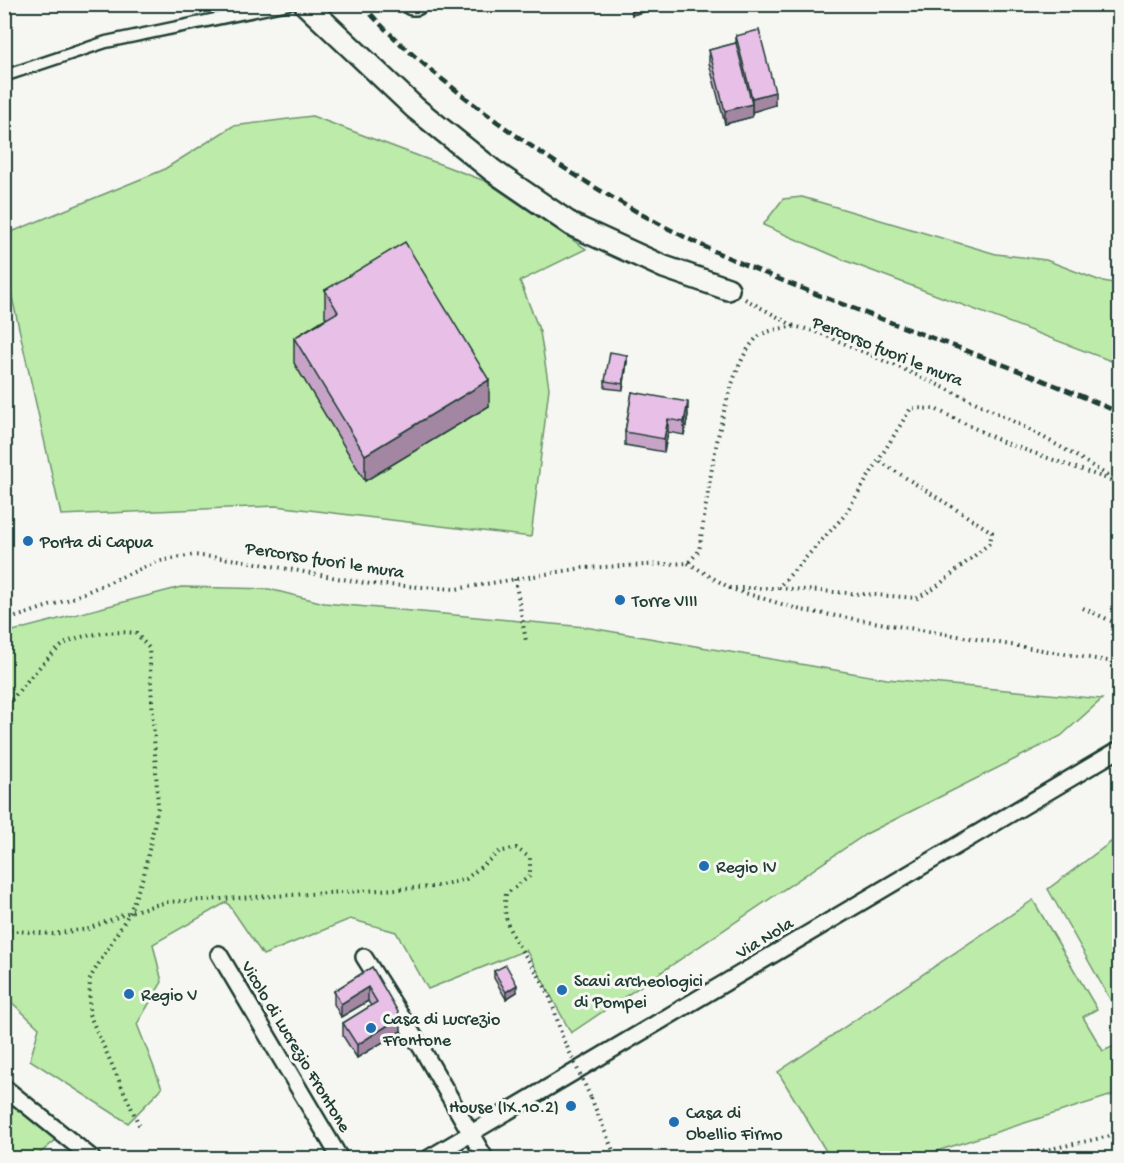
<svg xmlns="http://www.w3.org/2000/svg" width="1124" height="1163" viewBox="0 0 1124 1163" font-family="'Gochi Hand',sans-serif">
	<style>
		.green { fill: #bdeba9; stroke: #6e946e; stroke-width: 1.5 }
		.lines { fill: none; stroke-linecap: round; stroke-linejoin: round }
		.service-casing { stroke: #1f3d34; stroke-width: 15 }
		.pedestrian-casing { stroke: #1f3d34; stroke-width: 20 }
		.minor-casing { stroke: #1f3d34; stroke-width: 26 }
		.path { stroke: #1f3d34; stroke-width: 4; stroke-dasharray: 1.5 4.5; stroke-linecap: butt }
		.service { stroke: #f6f6f2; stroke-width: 10 }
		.pedestrian { stroke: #f6f6f2; stroke-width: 15 }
		.minor { stroke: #f6f6f2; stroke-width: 21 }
		.rail { stroke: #1f3d34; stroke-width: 4.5; stroke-dasharray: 9 4.5; stroke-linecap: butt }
		.path-bridge { stroke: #1f3d34; stroke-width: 4; stroke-dasharray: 1.5 4.5; stroke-linecap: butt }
		.wall { fill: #c7a4c7; stroke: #1f3d34; stroke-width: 1.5 }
		.shaded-wall { fill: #a286a2; stroke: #1f3d34; stroke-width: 1.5 }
		.building { fill: #e7bfe7; stroke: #1f3d34; stroke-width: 1.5 }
		.poi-dot { fill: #1f6fb2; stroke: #f6f6f2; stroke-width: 2 }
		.labels { text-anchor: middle; stroke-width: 6; stroke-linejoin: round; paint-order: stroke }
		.street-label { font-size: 18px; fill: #1f3d34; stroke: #f6f6f2 }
		.poi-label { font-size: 18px; fill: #1f3d34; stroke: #f6f6f2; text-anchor: start }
	</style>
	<rect width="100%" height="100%" fill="#f6f6f2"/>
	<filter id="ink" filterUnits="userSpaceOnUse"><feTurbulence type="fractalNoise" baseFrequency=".0167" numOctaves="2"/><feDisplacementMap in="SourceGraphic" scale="12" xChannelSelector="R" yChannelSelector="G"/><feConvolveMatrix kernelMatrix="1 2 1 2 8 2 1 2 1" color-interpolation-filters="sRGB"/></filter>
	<g filter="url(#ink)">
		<g class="green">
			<polygon points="312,116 485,181 586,249 520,281 540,332 549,388 531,537 276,506 61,515 5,266 4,235 163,170 233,126"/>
			<polygon points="802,197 996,254 1046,260 1098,280 1119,284 1119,364 846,261 763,225 783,199"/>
			<polygon points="181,587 269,589 324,603 585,627 887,679 1102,699 1061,736 866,834 571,1033 526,950 428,989 396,932 350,919 263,955 227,902 153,944 162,982 137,1024 162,1088 128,1123 30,1060 39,1028 5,996 5,633"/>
			<polygon points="1119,836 1119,996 1111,1001 1048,889"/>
			<polygon points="1033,900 1097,1009 1083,1017 1103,1051 1117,1045 1119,1050 1119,1093 915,1158 813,1158 826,1151 778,1072"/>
			<polygon points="4,1100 57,1139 34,1158 5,1158"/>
		</g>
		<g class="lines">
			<defs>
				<polyline id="service" points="4,76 106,42 288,4"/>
				<g id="pedestrian">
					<polyline points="219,954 340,1158"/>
					<polyline points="364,957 422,1049 485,1158"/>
					<polyline points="4,1087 92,1158"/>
					<polyline points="429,1158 1120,749"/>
				</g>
				<g id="minor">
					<polyline points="305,4 415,108 492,170 572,225 664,267 728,289"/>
					<polyline points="412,4 416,4"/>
				</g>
			</defs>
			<use href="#service" class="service-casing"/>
			<use href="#pedestrian" class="pedestrian-casing"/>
			<use href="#minor" class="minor-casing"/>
			<g class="path">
				<polyline points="745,299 794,326"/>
				<polyline points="688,563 730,588 778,588 844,516 911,408 935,409 1003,442 1113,481"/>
				<polyline points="515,579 526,641"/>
				<polyline points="779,588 917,598 935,588 990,543 992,532 879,461"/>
				<polyline points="735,590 801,610 1120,663"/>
				<polyline points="1083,608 1120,625"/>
				<path d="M 4,621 L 70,599 L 159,561 L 193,555 L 239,560 L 370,584 L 456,589 L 582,568 L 688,563 L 699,551 C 707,502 722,366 759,336 C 765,331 786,327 794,327 C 811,327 849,346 866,353 C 954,391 1040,430 1120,484"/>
				<path d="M 4,709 C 18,692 49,653 66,643 C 84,633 116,631 136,633 L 149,648 L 158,807 L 144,874 L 130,912 L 90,978 L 89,1014 L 140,1127"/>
				<path d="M 4,930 L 52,934 L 88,929 L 130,912 L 167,902 L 433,887 L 466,879 L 499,852 L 516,848 L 530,858 L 530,876 L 506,894 C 499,934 529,954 545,987 C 553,1002 557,1020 562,1036"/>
				<polyline points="591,1098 616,1158"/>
				<polyline points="1008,1158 1120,1134"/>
			</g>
			<use href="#service" class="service"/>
			<use href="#pedestrian" class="pedestrian"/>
			<use href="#minor" class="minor"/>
			<path class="rail" d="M 362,4 C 396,44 439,77 480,109 C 554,165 632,213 716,252 C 848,312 987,353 1120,413"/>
			<polyline class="path-bridge" points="562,1036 591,1098"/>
		</g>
		<g class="wall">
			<polygon points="629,4 671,4 632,15"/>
			<polygon points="736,36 775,105 752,112 752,117 725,124 709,63 709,50 736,43"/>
			<polygon points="325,290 489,406 365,481 294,363 294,338 326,318 325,316"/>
			<polygon points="627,362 623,390 605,388 605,381"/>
			<polygon points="632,392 688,415 684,435 668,432 664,452 625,445 625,432"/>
			<polygon points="372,967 401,1031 357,1058 343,1036 343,1023 371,1006 368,1001 341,1017 334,1004 334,991"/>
			<polygon points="494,971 517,992 506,999 494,978"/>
		</g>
		<g class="shaded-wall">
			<polygon points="632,4 671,4 632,15"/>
			<polygon points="775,92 775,105 752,112 752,98"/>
			<polygon points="752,104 752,117 725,124 725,111"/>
			<polygon points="627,355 627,362 623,390 623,384"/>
			<polygon points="489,380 489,406 365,481 365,455"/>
			<polygon points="688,402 688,415 684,435 684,422"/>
			<polygon points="668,419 668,432 664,452 664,439"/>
			<polygon points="517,985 517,992 506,999 506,992"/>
			<polygon points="368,987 368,1001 341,1017 341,1004"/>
			<polygon points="401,1017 401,1031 357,1058 357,1045"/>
		</g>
		<g class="building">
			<polygon points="759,30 775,92 752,98 736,36"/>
			<polygon points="736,43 752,104 725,111 709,50"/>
			<polygon points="405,242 489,380 365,455 294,338 338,312 325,290"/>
			<polygon points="610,352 627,355 623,384 605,381"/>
			<polygon points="632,392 688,402 684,422 668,419 664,439 625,432"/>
			<polygon points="506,965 517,985 506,992 494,971"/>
			<polygon points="372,967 401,1017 357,1045 343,1023 377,1002 368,987 341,1004 334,991"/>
		</g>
	</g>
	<g class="poi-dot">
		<circle cx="28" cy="541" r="6"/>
		<circle cx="620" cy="600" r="6"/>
		<circle cx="704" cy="866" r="6"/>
		<circle cx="562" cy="990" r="6"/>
		<circle cx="129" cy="994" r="6"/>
		<circle cx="371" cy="1028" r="6"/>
		<circle cx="571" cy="1106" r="6"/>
		<circle cx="674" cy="1122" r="6"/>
	</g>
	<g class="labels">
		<g class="street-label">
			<text transform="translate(888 350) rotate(22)" y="6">Percorso fuori le mura</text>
			<text transform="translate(325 559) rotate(9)" y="6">Percorso fuori le mura</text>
			<text transform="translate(764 937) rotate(-31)" y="6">Via Nola</text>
			<text transform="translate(297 1046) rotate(59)" y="6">Vicolo di Lucrezio Frontone</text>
		</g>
		<g class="poi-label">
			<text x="40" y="547">Porta di Capua</text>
			<text x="632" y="606">Torre VIII</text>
			<text x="716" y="872">Regio IV</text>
			<text x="574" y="986">Scavi archeologici<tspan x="574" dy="21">di Pompei</tspan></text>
			<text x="141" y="1000">Regio V</text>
			<text x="383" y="1024">Casa di Lucrezio<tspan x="383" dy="21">Frontone</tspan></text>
			<text x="559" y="1112" text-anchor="end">House (IX.10.2)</text>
			<text x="686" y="1118">Casa di<tspan x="686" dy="21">Obellio Firmo</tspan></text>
		</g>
	</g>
	<rect width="1124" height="1163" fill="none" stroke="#f6f6f2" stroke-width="24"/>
	<rect x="12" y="12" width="1100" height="1139" fill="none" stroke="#1f3d34" stroke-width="2" filter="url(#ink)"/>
</svg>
